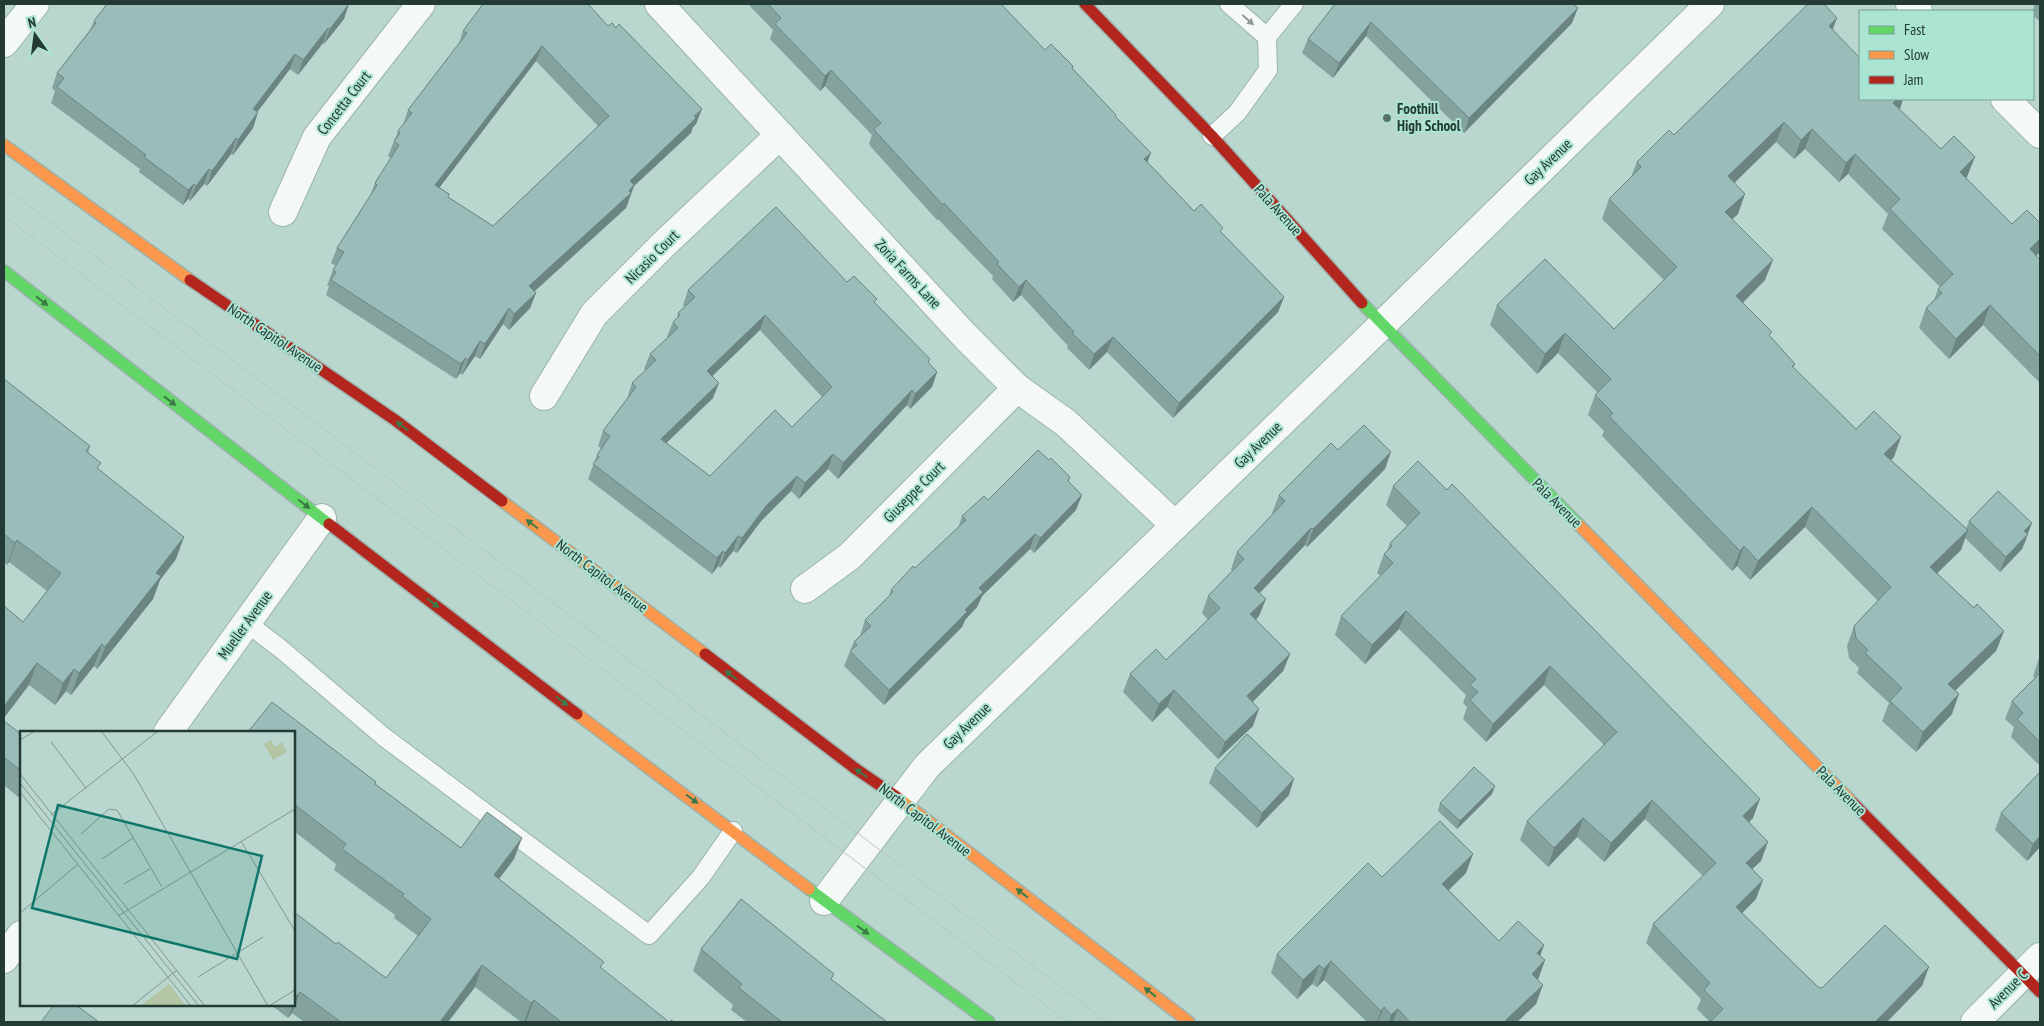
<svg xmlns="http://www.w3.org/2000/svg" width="2044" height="1026" viewBox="0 0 2044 1026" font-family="'PT Sans Narrow',sans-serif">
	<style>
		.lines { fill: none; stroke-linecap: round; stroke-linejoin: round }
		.lane-casing { stroke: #9cb3ad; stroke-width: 20 }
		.street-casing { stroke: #9cb3ad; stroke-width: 30 }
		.fast-casing { stroke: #9cb3ad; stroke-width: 14 }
		.slow-casing { stroke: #9cb3ad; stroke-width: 14 }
		.jam-casing { stroke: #9cb3ad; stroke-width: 14 }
		.lane { stroke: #f4f9f8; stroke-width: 18 }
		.street { stroke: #f4f9f8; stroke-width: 28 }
		.fast { stroke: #63d668; stroke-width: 11 }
		.slow { stroke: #ff974d; stroke-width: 11 }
		.jam { stroke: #b3261e; stroke-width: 11 }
		.tram { stroke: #bbc3c0; stroke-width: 1 }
		.wall { fill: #84a39f; fill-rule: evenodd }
		.shaded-wall { fill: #6c8482 }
		.building { fill: #9abdb9; stroke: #6c8482; fill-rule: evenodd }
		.oneway { fill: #8c9a96 }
		.oneway2 { fill: #3d7849 }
		.poi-dot { fill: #58716a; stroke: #ace4d3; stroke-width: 2 }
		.labels { text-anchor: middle; stroke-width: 4; stroke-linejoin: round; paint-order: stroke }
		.street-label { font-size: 15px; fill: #243a34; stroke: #ace4d3 }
		.poi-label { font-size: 15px; font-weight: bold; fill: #243a34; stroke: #ace4d3; text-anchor: start }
		.inset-road { fill: none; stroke: #7d9890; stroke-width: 1 }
		.view { fill: #0f766e; fill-opacity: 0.15; stroke: #0f766e; stroke-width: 2.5 }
		.inset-edge { fill: none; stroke: #243a34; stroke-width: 2.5 }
	</style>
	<rect width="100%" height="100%" fill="#b9d7ce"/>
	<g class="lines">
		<defs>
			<g id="lane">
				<polyline points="1229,4 1267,37"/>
				<polyline points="1212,136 1237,113 1268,70 1267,37 1294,4"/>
				<polyline points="247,623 281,649 384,737 649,935 701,877 733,831"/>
			</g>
			<g id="street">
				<polyline points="659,4 965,336 1017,388 1066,423 1175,525"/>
				<polyline points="1910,4 1918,11"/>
				<polyline points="4,43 35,4"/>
				<polyline points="2005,99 2040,134"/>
				<polyline points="283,212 317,137 421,4"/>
				<polyline points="544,396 594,314 666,242 780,135"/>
				<polyline points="805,589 850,556 1017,388"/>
				<polyline points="168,732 322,518"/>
				<polyline points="824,901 927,766 1382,325 1710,4"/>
				<polyline points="4,959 21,935"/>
				<polyline points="1975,1022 2040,957"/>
			</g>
			<g id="fast">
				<polyline points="4,271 329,524"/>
				<polyline points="1362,303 1579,525"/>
				<polyline points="809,889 989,1022"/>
			</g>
			<g id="slow">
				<polyline points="4,145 190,280"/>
				<polyline points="502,501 705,654"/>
				<polyline points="1579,525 1853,803"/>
				<polyline points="577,714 809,889"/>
				<polyline points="897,797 1189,1022"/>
			</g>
			<g id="jam">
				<polyline points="1085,4 1212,136 1362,303"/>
				<polyline points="190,280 395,420 502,501"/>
				<polyline points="329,524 577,714"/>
				<polyline points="705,654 856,769 897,797"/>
				<polyline points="1853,803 2040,992"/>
			</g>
		</defs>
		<use href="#lane" class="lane-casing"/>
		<use href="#street" class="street-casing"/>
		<use href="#fast" class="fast-casing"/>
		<use href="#slow" class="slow-casing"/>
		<use href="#jam" class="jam-casing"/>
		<use href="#lane" class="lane"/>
		<use href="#street" class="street"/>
		<use href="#fast" class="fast"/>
		<use href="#slow" class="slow"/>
		<use href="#jam" class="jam"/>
		<g class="tram">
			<polyline points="4,187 1107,1022"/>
			<polyline points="4,216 1068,1022"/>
		</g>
	</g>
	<g class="wall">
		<path d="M 483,4 L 696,124 L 693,127 L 691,133 L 634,186 L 626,208 L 534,291 L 536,293 L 530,308 L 509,330 L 503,324 L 480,359 L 475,356 L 462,375 L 460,373 L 456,379 L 326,295 L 329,286 L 327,286 L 333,270 L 336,266 L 331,263 L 337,248 L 370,196 L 375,183 L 391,158 L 388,156 L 394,141 L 395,139 L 398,131 L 403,125 L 408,110 L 458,46 L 463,31 ZM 536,61 L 598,126 L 493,226 L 448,198 L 439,188 Z"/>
		<polygon points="748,4 1001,4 1045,50 1073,66 1073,69 1116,115 1115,117 1147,162 1154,169 1194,211 1221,232 1284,297 1278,312 1173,418 1107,352 1089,370 1067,348 1068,346 1021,295 1013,302 992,279 993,276 938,219 937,220 871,147 869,144 872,135 825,86 820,91 770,39 773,30"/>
		<polygon points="1335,4 1572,23 1464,133 1366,36 1333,78 1302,53 1308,39"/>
		<polygon points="2035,4 2040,4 2040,22 2033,15 2032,11"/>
		<polygon points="344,19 324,44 323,43 298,75 290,69 257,112 258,112 253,128 233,155 231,154 207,186 204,184 190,201 188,199 183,205 139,172 140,169 51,103 55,91 52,88 57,73 90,30 94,21"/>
		<polygon points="1833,30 1899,109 1967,177 1966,178 2012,224 2040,223 2040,252 2036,256 2040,260 2040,383 1983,325 1949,359 1919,328 1926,308 1934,300 1938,289 1940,287 1882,229 1888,214 1848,174 1839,182 1805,149 1794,159 1776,142 1734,183 1738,214 1732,219 1765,280 1743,303 1770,336 1795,364 1793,368 1856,429 1894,457 1891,460 1966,529 1969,521 2027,538 2022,549 2000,572 1965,538 1961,550 1937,573 1974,608 2004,631 1996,651 1955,691 1952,714 1916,752 1882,721 1889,703 1857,673 1859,668 1849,658 1847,646 1854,626 1878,601 1805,527 1750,580 1737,566 1732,571 1602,436 1604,431 1588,415 1595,395 1598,393 1558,353 1537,374 1490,325 1497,305 1614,329 1664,280 1602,219 1609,199 1631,177 1637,162 1674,135"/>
		<path d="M 847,282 L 875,304 L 937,372 L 932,387 L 910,409 L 907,405 L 838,479 L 828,469 L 799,499 L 791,491 L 761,521 L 737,553 L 733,551 L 720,568 L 718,566 L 712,574 L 588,479 L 597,455 L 601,448 L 598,446 L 603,431 L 627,399 L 632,383 L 646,370 L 644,369 L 650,354 L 668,338 L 667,337 L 673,322 L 677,318 L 678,313 L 685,307 L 683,305 L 688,290 ZM 760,330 L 822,397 L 792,427 L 710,476 L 666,443 L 713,398 L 712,376 Z"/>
		<polygon points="4,379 90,446 88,453 99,470 176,559 160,580 153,599 97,669 94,666 71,695 66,691 55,705 29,685 23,622 47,591 9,562 7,565 4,562"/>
		<polygon points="1338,450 1385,469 1307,547 1305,545 1260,593 1259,616 1256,620 1290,654 1283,671 1252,702 1253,726 1218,759 1167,707 1152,722 1123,692 1130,674 1166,660 1208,620 1202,613 1208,596 1232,571 1231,569 1237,552 1274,514 1272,513 1279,495"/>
		<polygon points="1069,482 1076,510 1034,553 1030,549 982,596 977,607 965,620 962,627 884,705 844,666 854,642 860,636 865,620 889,596 891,590 915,568 958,528 962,516 988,500"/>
		<polygon points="1393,486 1753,818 1749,822 1761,861 1752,869 1756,899 1742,913 1818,987 1822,988 1922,986 1710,1022 1697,1009 1701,999 1646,943 1653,924 1703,876 1645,819 1604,862 1577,837 1548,867 1520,840 1527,821 1604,745 1544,685 1486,742 1463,719 1467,707 1463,703 1466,695 1399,629 1365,664 1335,635 1341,616 1381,576 1377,573 1384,554 1387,551 1390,543 1407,526 1386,505"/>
		<polygon points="2040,657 2040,766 2011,737 2014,727 2005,719 2012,701 2035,678 2033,676 2039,658"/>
		<polygon points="4,721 21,734 21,793 18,797 4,785"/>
		<polygon points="294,732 375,784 461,848 514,859 499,879 601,969 669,1022 674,1022 521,1022 475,987 448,1022 304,1022 292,1013 288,1018 271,1005 294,1005 294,912 336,944 386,978 418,936 394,918 395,915 334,870 336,864 294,831"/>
		<polygon points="1215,768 1289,795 1257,828 1209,783"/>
		<polygon points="2040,772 2040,847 2027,861 1995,830 2001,813"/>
		<polygon points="1492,794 1457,829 1438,811 1440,803"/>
		<polygon points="1466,873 1449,890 1499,941 1544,945 1540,956 1545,960 1538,980 1536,1004 1517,1022 1367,1022 1324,980 1317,987 1312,984 1297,999 1271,973 1277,954 1382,877"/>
		<polygon points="701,949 832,980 887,1022 747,1022 731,1010 733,1005 693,971"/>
	</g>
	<g class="shaded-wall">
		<polygon points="349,4 344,19 324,44 330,29"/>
		<polygon points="1578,8 1572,23 1464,133 1469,118"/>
		<polygon points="1837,18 1830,37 1829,26"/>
		<polygon points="1371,22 1366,36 1333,78 1339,63"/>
		<polygon points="328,28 323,43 298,75 303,60"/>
		<polygon points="542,46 536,61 430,200 435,185"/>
		<polygon points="295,54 290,69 248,124 253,109"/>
		<polygon points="831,70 825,86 820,91 825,76"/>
		<polygon points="1897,99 1903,99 1900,109 1893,103"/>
		<polygon points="702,109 696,124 693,127 691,133 634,186 626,208 524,301 529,286 630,181"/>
		<polygon points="258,112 253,128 233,155 238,140"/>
		<polygon points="1784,122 1776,142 1721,196 1728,176"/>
		<polygon points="1812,129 1805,149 1794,159 1801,140"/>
		<polygon points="236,138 231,154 207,186 212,171"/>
		<polygon points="1151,153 1145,168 1144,159"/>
		<polygon points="1855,154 1848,174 1839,182 1846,163"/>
		<polygon points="1975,157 1967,177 1953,192 1960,172"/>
		<polygon points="209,169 204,184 190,201 196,186"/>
		<polygon points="194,184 188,199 183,205 188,190"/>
		<polygon points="1745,194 1738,214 1718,232 1725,212"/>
		<polygon points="944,203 938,219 937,220 943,205"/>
		<polygon points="2040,239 2040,252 2023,269 2030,249"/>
		<polygon points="1773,260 1765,280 1729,316 1736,296"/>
		<polygon points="1026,280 1021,295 1013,302 1019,287"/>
		<polygon points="536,293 530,308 509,330 514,314"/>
		<polygon points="1284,297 1278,312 1173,418 1179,403"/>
		<polygon points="1990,305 1983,325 1949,359 1956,339"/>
		<polygon points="509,308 503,324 480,359 485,344"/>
		<polygon points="765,315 760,330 702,386 707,371"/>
		<polygon points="1565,333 1558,353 1537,374 1545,354"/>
		<polygon points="1113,337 1107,352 1089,370 1094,354"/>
		<polygon points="480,341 475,356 462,375 468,360"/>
		<polygon points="465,358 460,373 456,379 461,364"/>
		<polygon points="937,372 932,387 910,409 915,394"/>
		<polygon points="719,383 713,398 655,454 661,439"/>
		<polygon points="912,390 907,405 838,479 843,463"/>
		<polygon points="1901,437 1894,457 1877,474 1884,454"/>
		<polygon points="1391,452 1385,469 1307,547 1313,529"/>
		<polygon points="833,454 828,469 799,499 805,483"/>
		<polygon points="797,476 791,491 761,521 737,553 742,538 766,506"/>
		<polygon points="1082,495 1076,510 1034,553 1040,538"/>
		<polygon points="1812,507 1805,527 1750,580 1758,561"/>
		<polygon points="2032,523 2022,549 2000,572 2006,557 2024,531"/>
		<polygon points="1311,528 1305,545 1248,605 1254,588"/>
		<polygon points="1968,530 1961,550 1923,587 1930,567"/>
		<polygon points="1035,534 1030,549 982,596 977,607 965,620 962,627 884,705 889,690 965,610 979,588"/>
		<polygon points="738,536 733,551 720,568 725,553"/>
		<polygon points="184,537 176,559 160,580 153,599 97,669 105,647 156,573"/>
		<polygon points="17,540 9,562 7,565 15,543"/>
		<polygon points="1744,546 1737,566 1732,571 1740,551"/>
		<polygon points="723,551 718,566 712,574 717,558"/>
		<polygon points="1266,599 1259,616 1244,632 1250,614"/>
		<polygon points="1406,611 1399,629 1365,664 1372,645"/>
		<polygon points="2004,631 1996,651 1941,704 1948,684"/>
		<polygon points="102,644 94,666 71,695 79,673"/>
		<polygon points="1290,654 1283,671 1241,714 1247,696"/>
		<polygon points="37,663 29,685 4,718 4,706"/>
		<polygon points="1550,666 1544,685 1486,742 1493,724"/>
		<polygon points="74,669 66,691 55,705 63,683"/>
		<polygon points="1174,690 1167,707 1152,722 1159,704"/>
		<polygon points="1959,694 1952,714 1916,752 1923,732"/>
		<polygon points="1259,709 1253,726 1218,759 1225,742"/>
		<polygon points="1294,779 1289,795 1257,828 1262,813"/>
		<polygon points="1495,786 1492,794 1457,829 1460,821"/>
		<polygon points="21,788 21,793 18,797"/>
		<polygon points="1760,799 1753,818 1736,835 1743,816"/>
		<polygon points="1652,800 1645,819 1604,862 1611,843"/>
		<polygon points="1583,818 1577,837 1548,867 1554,848"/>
		<polygon points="2040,836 2040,847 2027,861 2033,844"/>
		<polygon points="522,838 514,859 486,896 494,875"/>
		<polygon points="1768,842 1761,861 1739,881 1746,863"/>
		<polygon points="1473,854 1466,873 1436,902 1442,884"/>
		<polygon points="1763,880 1756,899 1729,926 1736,907"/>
		<polygon points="1544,945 1537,964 1537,953"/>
		<polygon points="1545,960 1538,979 1525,992 1532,974"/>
		<polygon points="1331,961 1324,980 1317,987 1324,969"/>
		<polygon points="482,965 475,987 448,1022 440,1022"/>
		<polygon points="1319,965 1312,984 1297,999 1303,980"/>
		<polygon points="1929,967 1922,986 1887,1022 1875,1022"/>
		<polygon points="1543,985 1536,1004 1517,1022 1506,1022 1506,1020"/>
		<polygon points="300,992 292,1013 288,1018 293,1005 294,1005 296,996"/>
		<polygon points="534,1000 526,1022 524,1022 531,1003"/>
		<polygon points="1384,1007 1378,1022 1377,1022 1381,1011"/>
		<polygon points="1398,1009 1393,1022 1389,1022 1391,1015"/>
	</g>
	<g class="building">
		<polygon points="107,4 349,4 330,29 328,28 303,60 295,54 253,109 258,112 238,140 236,138 212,171 209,169 196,186 194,184 188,190 144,157 146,155 57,87 64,78 57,73 96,23 94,21"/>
		<path d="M 483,4 L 588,4 L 608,26 L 612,23 L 616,28 L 619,24 L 702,109 L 694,116 L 696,118 L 630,181 L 634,185 L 629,191 L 631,193 L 529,286 L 536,293 L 514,314 L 509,308 L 485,344 L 480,341 L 468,360 L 465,358 L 461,364 L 331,280 L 336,272 L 333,270 L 344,252 L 337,248 L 377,185 L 375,183 L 399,145 L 394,141 L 400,133 L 398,131 L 412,113 L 408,110 L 467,33 L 463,31 ZM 542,46 L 609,116 L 493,226 L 448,197 L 449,194 L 435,185 Z"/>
		<polygon points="768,4 1001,4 1045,50 1051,44 1073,66 1072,68 1116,115 1115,116 1151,153 1144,159 1154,169 1194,211 1201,204 1223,228 1220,231 1284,297 1179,403 1113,337 1094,354 1072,333 1074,332 1026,280 1019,287 997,264 999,262 944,203 943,205 876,132 874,129 881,123 831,70 825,76 775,24 781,18"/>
		<polygon points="1335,4 1573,4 1578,8 1469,118 1371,22 1339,63 1308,39"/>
		<polygon points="1808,4 1824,4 1837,18 1829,26 1860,58 1860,99 1897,99 1893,103 1941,149 1954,136 1975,157 1960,172 2012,224 2027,210 2040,223 2040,239 2030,249 2040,260 2040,356 1990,305 1956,339 1926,308 1942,293 1938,289 1953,274 1890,209 1900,199 1855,154 1846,163 1812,129 1801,140 1784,122 1728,176 1745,194 1725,212 1773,260 1736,296 1772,332 1769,335 1795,364 1792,366 1856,429 1874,411 1901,437 1884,454 1968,530 1930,567 1974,608 1977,604 2004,631 1948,684 1959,694 1923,732 1890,701 1902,688 1865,653 1868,650 1856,638 1854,626 1891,587 1812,507 1758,561 1744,546 1740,551 1609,416 1613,413 1595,395 1611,379 1565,333 1545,354 1497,305 1545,259 1614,329 1677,267 1609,199 1641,167 1637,162 1669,130 1674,135"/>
		<path d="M 776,207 L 847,282 L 854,276 L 877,299 L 874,302 L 930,359 L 928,362 L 937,372 L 915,394 L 912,390 L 843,463 L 833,454 L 805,483 L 797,476 L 766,506 L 742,538 L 738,536 L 725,553 L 723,551 L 717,558 L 593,464 L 599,457 L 597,455 L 610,436 L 603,431 L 636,387 L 632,383 L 656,360 L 650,354 L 678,328 L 673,322 L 680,315 L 678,313 L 695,297 L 688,290 ZM 765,315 L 832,387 L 792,427 L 775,410 L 710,476 L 661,439 L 719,383 L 707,371 Z"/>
		<polygon points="4,379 90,446 86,451 101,463 97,468 184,537 156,573 161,576 105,647 102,644 79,673 74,669 63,683 37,663 4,706 4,606 23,622 61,573 17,540 15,543 4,534"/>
		<polygon points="1364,425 1391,452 1313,529 1311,528 1254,588 1266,599 1250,614 1290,654 1247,696 1259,709 1225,742 1174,690 1159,704 1130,674 1156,649 1166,660 1220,608 1208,596 1244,559 1237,552 1285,501 1279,495 1331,443 1338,450"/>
		<polygon points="1038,450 1049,460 1051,458 1070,477 1068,481 1082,495 1040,538 1035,534 979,588 983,592 965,610 967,612 889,690 850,651 857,645 854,642 871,626 865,620 893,592 891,590 913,566 915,568 966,520 962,516 984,496 988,500"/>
		<polygon points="1418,461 1447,490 1452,484 1760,799 1743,816 1768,842 1746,863 1763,880 1736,907 1818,987 1822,988 1885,925 1929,967 1875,1022 1710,1022 1723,1009 1704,990 1710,983 1653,924 1716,863 1652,800 1611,843 1583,818 1554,848 1527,821 1617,732 1550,666 1493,724 1470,700 1478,692 1470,685 1476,679 1406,611 1372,645 1341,616 1393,563 1384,554 1392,546 1390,543 1420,513 1393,486"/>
		<polygon points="1998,491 2032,523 2024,531 2028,534 2006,557 1969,521"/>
		<polygon points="2040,673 2040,742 2017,719 2023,713 2012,701"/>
		<polygon points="272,702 376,782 375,784 461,848 487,812 522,838 494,875 604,962 600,967 669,1022 671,1020 674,1022 561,1022 534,1000 531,1003 482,965 440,1022 341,1022 300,992 296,996 294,994 294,912 336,944 338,942 386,978 431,919 402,896 404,894 342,849 346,844 294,804 294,732 248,732"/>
		<polygon points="4,721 21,734 21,771 4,757"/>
		<polygon points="1247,734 1294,779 1262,813 1215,768"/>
		<polygon points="1474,767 1495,786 1460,821 1440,803"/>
		<polygon points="2040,772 2040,836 2033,844 2001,813"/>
		<polygon points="1440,821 1473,854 1442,884 1499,941 1518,921 1544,945 1537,953 1545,960 1532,974 1543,985 1506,1020 1508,1022 1422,1022 1421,1021 1421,1022 1410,1022 1398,1009 1391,1015 1384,1007 1381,1011 1331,961 1324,969 1319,965 1303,980 1277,954 1368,863 1382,877"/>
		<polygon points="741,899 834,974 831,979 887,1022 782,1022 739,988 742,984 701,949"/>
		<polygon points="54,1005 76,1005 99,1022 41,1022"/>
	</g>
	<defs><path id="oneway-solid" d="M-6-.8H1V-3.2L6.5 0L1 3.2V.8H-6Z" transform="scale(1.25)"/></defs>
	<use class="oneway" href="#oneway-solid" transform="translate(1248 20) rotate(41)"/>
	<g class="oneway2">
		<use href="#oneway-solid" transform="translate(42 301) rotate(38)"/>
		<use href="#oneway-solid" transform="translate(170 401) rotate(38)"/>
		<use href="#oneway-solid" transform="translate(402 426) rotate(-143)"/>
		<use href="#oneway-solid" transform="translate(304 504) rotate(37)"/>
		<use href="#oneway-solid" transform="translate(532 524) rotate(-143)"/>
		<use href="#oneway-solid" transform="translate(433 603) rotate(37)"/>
		<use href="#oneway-solid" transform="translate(731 675) rotate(-143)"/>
		<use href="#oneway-solid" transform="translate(562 701) rotate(37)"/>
		<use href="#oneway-solid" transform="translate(861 773) rotate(-145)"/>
		<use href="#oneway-solid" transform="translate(692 799) rotate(37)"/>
		<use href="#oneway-solid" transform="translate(1022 893) rotate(-142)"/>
		<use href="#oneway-solid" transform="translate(863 930) rotate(36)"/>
		<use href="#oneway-solid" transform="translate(1150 992) rotate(-142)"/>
	</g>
	<circle class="poi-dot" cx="1387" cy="118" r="5"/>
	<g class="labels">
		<g class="street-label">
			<text transform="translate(344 103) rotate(-52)" y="5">Concetta Court</text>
			<text transform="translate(1548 162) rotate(-44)" y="5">Gay Avenue</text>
			<text transform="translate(1278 210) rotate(48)" y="5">Pala Avenue</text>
			<text transform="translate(652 257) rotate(-45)" y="5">Nicasio Court</text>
			<text transform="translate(908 274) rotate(47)" y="5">Zoria Farms Lane</text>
			<text transform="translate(275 338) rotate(34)" y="5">North Capitol Avenue</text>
			<text transform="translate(1258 445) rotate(-44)" y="5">Gay Avenue</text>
			<text transform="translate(914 492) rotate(-45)" y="5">Giuseppe Court</text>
			<text transform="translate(1557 503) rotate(45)" y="5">Pala Avenue</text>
			<text transform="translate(602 576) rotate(37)" y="5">North Capitol Avenue</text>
			<text transform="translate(245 625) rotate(-54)" y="5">Mueller Avenue</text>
			<text transform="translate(967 726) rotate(-44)" y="5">Gay Avenue</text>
			<text transform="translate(1841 791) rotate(45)" y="5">Pala Avenue</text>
			<text transform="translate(925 820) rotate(37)" y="5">North Capitol Avenue</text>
			<text transform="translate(2008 989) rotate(-45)" y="5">Avenue C</text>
		</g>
		<g class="poi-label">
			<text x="1397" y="114">Foothill<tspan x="1397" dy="17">High School</tspan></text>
		</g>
	</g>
	<g transform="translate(20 731)">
		<rect width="275" height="275" fill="#b9d7ce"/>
		<path d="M 251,9 L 255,16 L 262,11 L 267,21 L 253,29 L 244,13 ZM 149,253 L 166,275 L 120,275 Z" fill="#b4c5a4"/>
		<path class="inset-road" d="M 81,0 L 113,42 L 248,275M 0,9 L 15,0M 31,11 L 66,57M 0,43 L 185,275M 0,52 L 179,275M 0,61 L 171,275M 31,84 L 138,0M 61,103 L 89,78 L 97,79 L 142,156M 221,110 L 275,200M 82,128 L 113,107M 104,153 L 130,138M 0,182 L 57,134M 98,185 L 275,78M 178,246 L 243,206M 112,275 L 157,239M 249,275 L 275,259"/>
		<path class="view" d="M 38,74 L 242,125 L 217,228 L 12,177 Z"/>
		<rect width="275" height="275" class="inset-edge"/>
	</g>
	<rect width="2044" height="1026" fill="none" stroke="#243a34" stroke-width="10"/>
	<rect x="1859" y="10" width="175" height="90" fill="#ace4d3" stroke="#76a093"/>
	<rect x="1869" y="26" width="25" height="8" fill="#63d668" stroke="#76a093"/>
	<text x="1904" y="35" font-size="15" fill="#243a34">Fast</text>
	<rect x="1869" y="51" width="25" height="8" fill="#ff974d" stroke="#76a093"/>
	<text x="1904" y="60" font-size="15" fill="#243a34">Slow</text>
	<rect x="1869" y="76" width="25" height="8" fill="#b3261e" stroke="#76a093"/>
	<text x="1904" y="85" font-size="15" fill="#243a34">Jam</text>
	<g transform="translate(35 35) rotate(346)" stroke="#ace4d3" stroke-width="4" paint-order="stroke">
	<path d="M0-4L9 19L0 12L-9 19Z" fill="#243a34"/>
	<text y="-8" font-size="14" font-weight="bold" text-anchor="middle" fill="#243a34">N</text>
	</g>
</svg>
